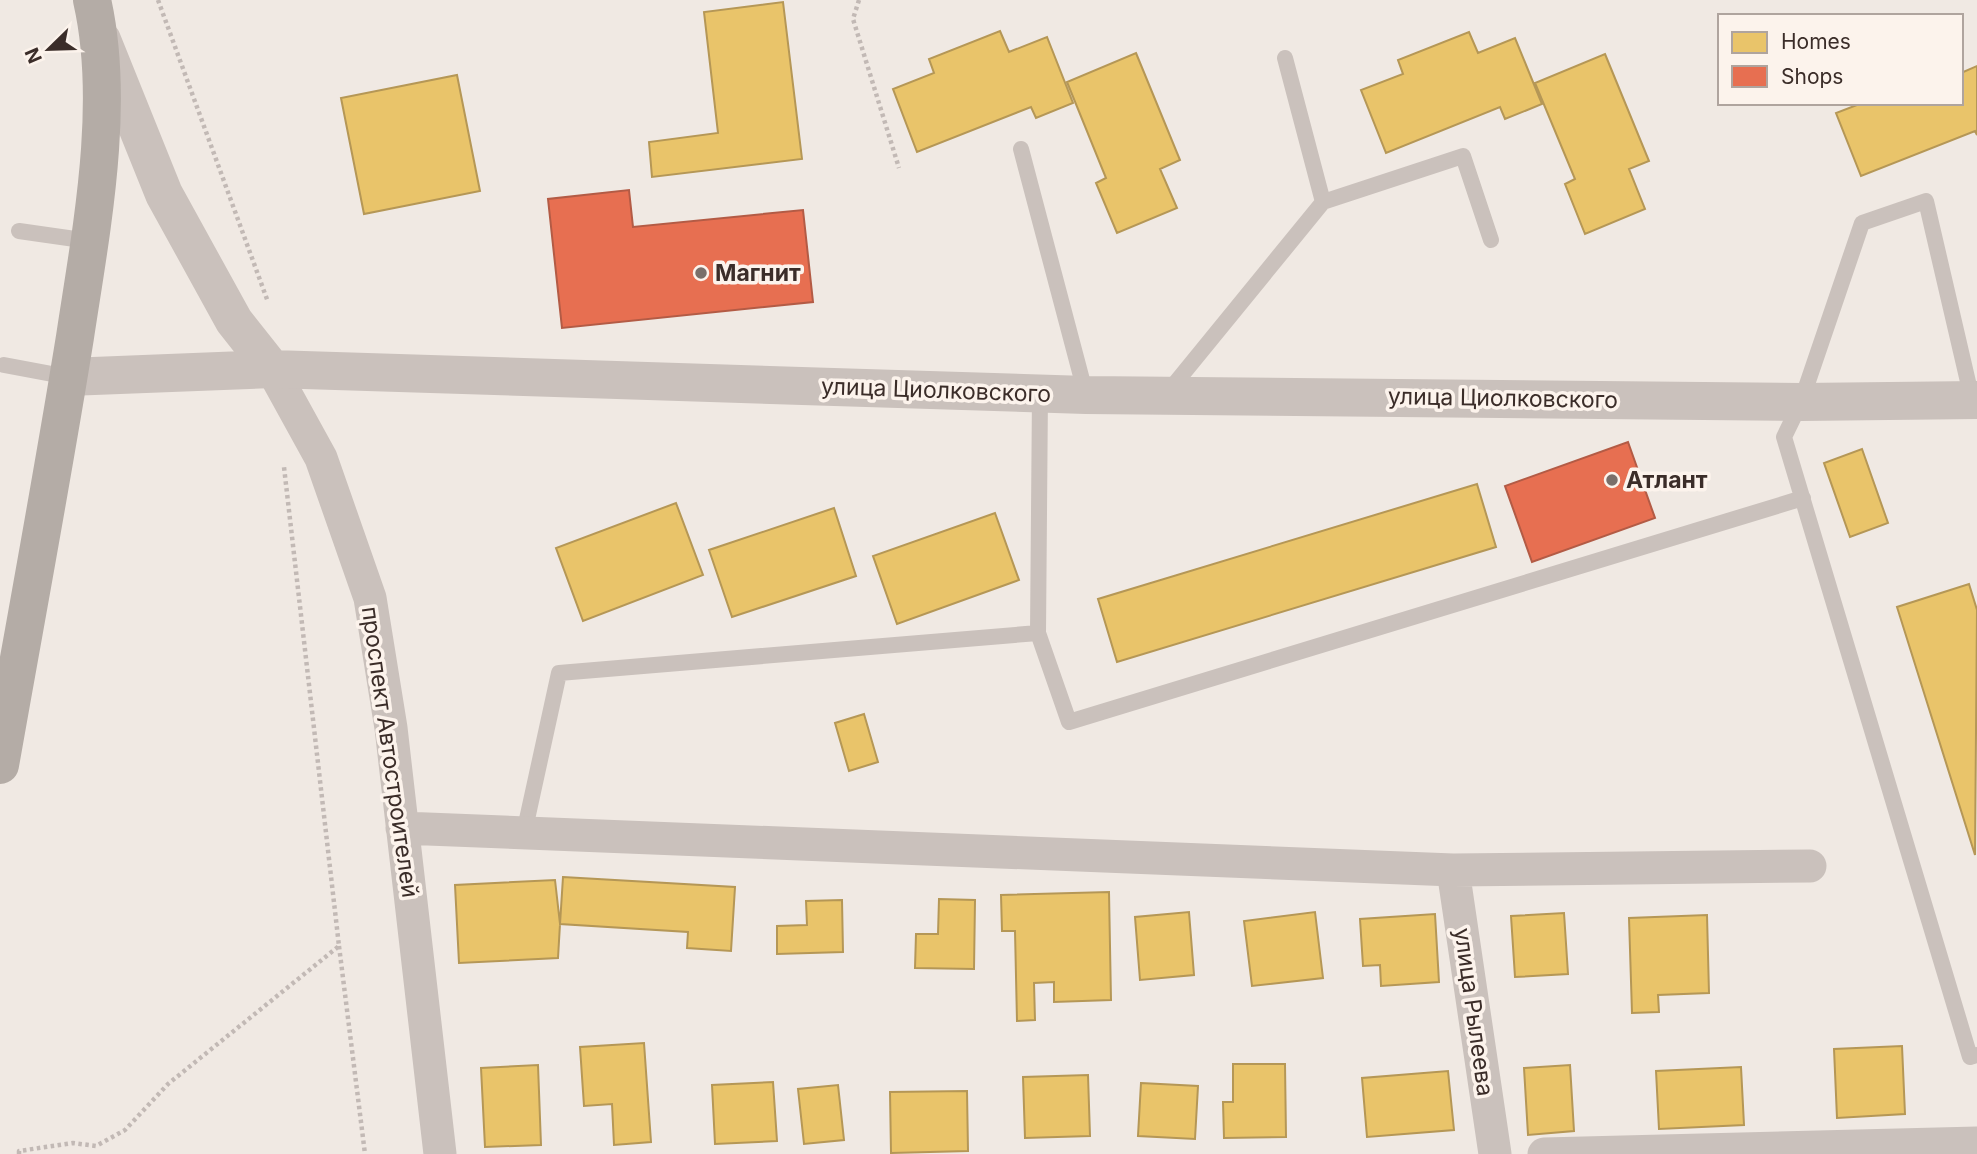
<svg xmlns="http://www.w3.org/2000/svg" width="1977" height="1154" font-family="Inter,sans-serif">
  <style>
    .homes { fill: #e9c46a; stroke: #b59756; stroke-width: 2 }
    .shops { fill: #e76f51; stroke: #b35b45; stroke-width: 2 }
    .lines { fill: none; stroke-linecap: round; stroke-linejoin: round }
    .path { stroke: #c2b9b5; stroke-width: 4.5; stroke-dasharray: 3.5 3.5; stroke-linecap: butt }
    .service { stroke: #cac1bc; stroke-width: 16 }
    .minor { stroke: #cac1bc; stroke-width: 33 }
    .tertiary { stroke: #cac1bc; stroke-width: 38 }
    .trunk { stroke: #b4aca6; stroke-width: 38 }
    .poi-dot { fill: #7a6f6a; stroke: #fcf3ec; stroke-width: 2.5 }
    .labels { text-anchor: middle; stroke-width: 7; stroke-linejoin: round; paint-order: stroke }
    .poi-label { font-size: 23px; font-weight: bold; fill: #3b2d29; stroke: #fcf3ec; text-anchor: start }
    .street-label { font-size: 23px; fill: #3b2d29; stroke: #fcf3ec }
  </style>
  <rect width="100%" height="100%" fill="#f0e9e3"/>
  <path class="homes" d="M783,2l19,157 -150,18 -3,-35 69,-9 -14,-121z
    M1000,31l9,21 38,-15 26,66 -37,15 -5,-11 -114,45 -24,-63 41,-16 -5,-14z
    M1469,32l9,21 37,-15 27,66 -37,15 -5,-12 -114,46 -25,-63 42,-16 -5,-14z
    M1136,53l44,107 -20,9 17,39 -60,25 -21,-50 10,-5 -39,-96z
    M1605,54l44,107 -20,8 16,40 -60,25 -20,-50 10,-5 -40,-96z
    M1977,66v69l-2,-4 -114,45 -25,-63 26,-10h99v-30z
    M457,75l23,116 -116,23 -23,-116z
    M1862,449l26,74 -38,14 -26,-74z
    M1477,484l19,63 -379,115 -19,-63z
    M676,503l27,72 -120,46 -27,-73z
    M834,508l22,68 -124,41 -23,-67z
    M995,513l24,67 -122,44 -24,-68z
    M1969,584l8,26 -2,245 -78,-248z
    M864,714l14,48 -29,9 -14,-48z
    M563,877l172,10 -4,64 -44,-3 1,-16 -128,-8z
    M555,880l5,44 -2,34 -99,5 -4,-78z
    M1109,892l2,108 -57,2v-20l-20,1 1,37 -18,1 -2,-90h-13l-1,-36z
    M939,899l36,1 -1,69 -59,-1 1,-34h22z
    M842,900l1,52 -66,2v-28l30,-1 -1,-24z
    M1189,912l5,63 -54,5 -5,-63z
    M1315,912l8,66 -71,8 -8,-65z
    M1564,913l4,61 -53,3 -4,-61z
    M1435,914l4,68 -58,4 -1,-21 -17,1 -3,-47z
    M1707,915l2,78 -51,2 1,17 -27,1 -3,-95z
    M644,1043l7,99 -37,3 -2,-41 -28,2 -4,-59z
    M1902,1046l3,68 -68,4 -3,-69z
    M1233,1064h52l1,73 -62,1 -1,-36h10z
    M538,1065l3,80 -56,2 -4,-79z
    M1570,1065l4,66 -46,4 -4,-67z
    M1741,1067l3,58 -85,4 -3,-58z
    M1448,1071l6,59 -87,7 -5,-59z
    M1088,1075l2,61 -65,2 -2,-61z
    M773,1082l4,59 -62,3 -3,-59z
    M1141,1083l57,3 -3,53 -57,-3z
    M838,1085l6,55 -40,4 -6,-55z
    M967,1091l1,60 -77,2 -1,-61z"/>
  <path class="shops" d="M629,190l4,37 170,-17 10,92 -251,26 -14,-129z
    M1628,442l27,76 -123,44 -27,-76z"/>
  <g class="lines">
    <path class="path" d="M158,0l110,302
      M859,0l-6,19 46,149
      M339,946l26,208
      M19,1154v-3l54,-8 23,3 29,-16 43,-46 171,-138 -55,-479"/>
    <path class="service" d="M1285,58l38,144 140,-46 28,84
      M1021,149l65,246
      M19,231l70,10
      M4,365l64,12
      M1168,392l155,-190
      M1040,393l-2,240 31,89 734,-224
      M1972,399l-46,-198 -64,22 -61,179 -17,35 186,620 7,-2
      M524,833l35,-160 479,-40"/>
    <path class="minor" d="M272,369l49,89 49,140 21,130 49,426
      M402,828l1051,42 357,-4
      M1453,870l42,284
      M1544,1154l433,-11"/>
    <path class="tertiary" d="M102,40l62,154 70,127 38,48
      M68,377l204,-8 814,26 715,7 176,-2"/>
    <path class="trunk" d="M0,765c25,-142 52,-285 75,-428 16,-106 41,-232 17,-337"/>
  </g>
  <g class="poi-dot">
    <circle cx="701" cy="273" r="7"/>
    <circle cx="1612" cy="480" r="7"/>
  </g>
  <g class="labels">
    <g class="poi-label">
      <text x="715" y="281">Магнит</text>
      <text x="1626" y="488">Атлант</text>
    </g>
    <g class="street-label">
      <text transform="translate(936 390) rotate(2)" y="8">улица Циолковского</text>
      <text transform="translate(1503 398) rotate(1)" y="8">улица Циолковского</text>
      <text transform="translate(390 752) rotate(82)" y="8">проспект Автостроителей</text>
      <text transform="translate(1474 1012) rotate(82)" y="8">улица Рылеева</text>
    </g>
  </g>
  <rect x="1718" y="14" width="245" height="91" fill="#fcf3ec" stroke="#afa49e" stroke-width="2"/>
  <rect x="1732" y="32" width="35" height="21" fill="#e9c46a" stroke="#afa49e" stroke-width="2"/>
  <text x="1781" y="49" font-size="21" fill="#3b2d29">Homes</text>
  <rect x="1732" y="66" width="35" height="21" fill="#e76f51" stroke="#afa49e" stroke-width="2"/>
  <text x="1781" y="84" font-size="21" fill="#3b2d29">Shops</text>
  <g transform="translate(49 49) rotate(247)" stroke="#fcf3ec" stroke-width="5" paint-order="stroke">
  <path d="M0-5L12 26L0 18L-12 26Z" fill="#3b2d29"/>
  <text y="-10" font-size="19" font-weight="bold" text-anchor="middle" fill="#3b2d29">N</text>
  </g>
</svg>
